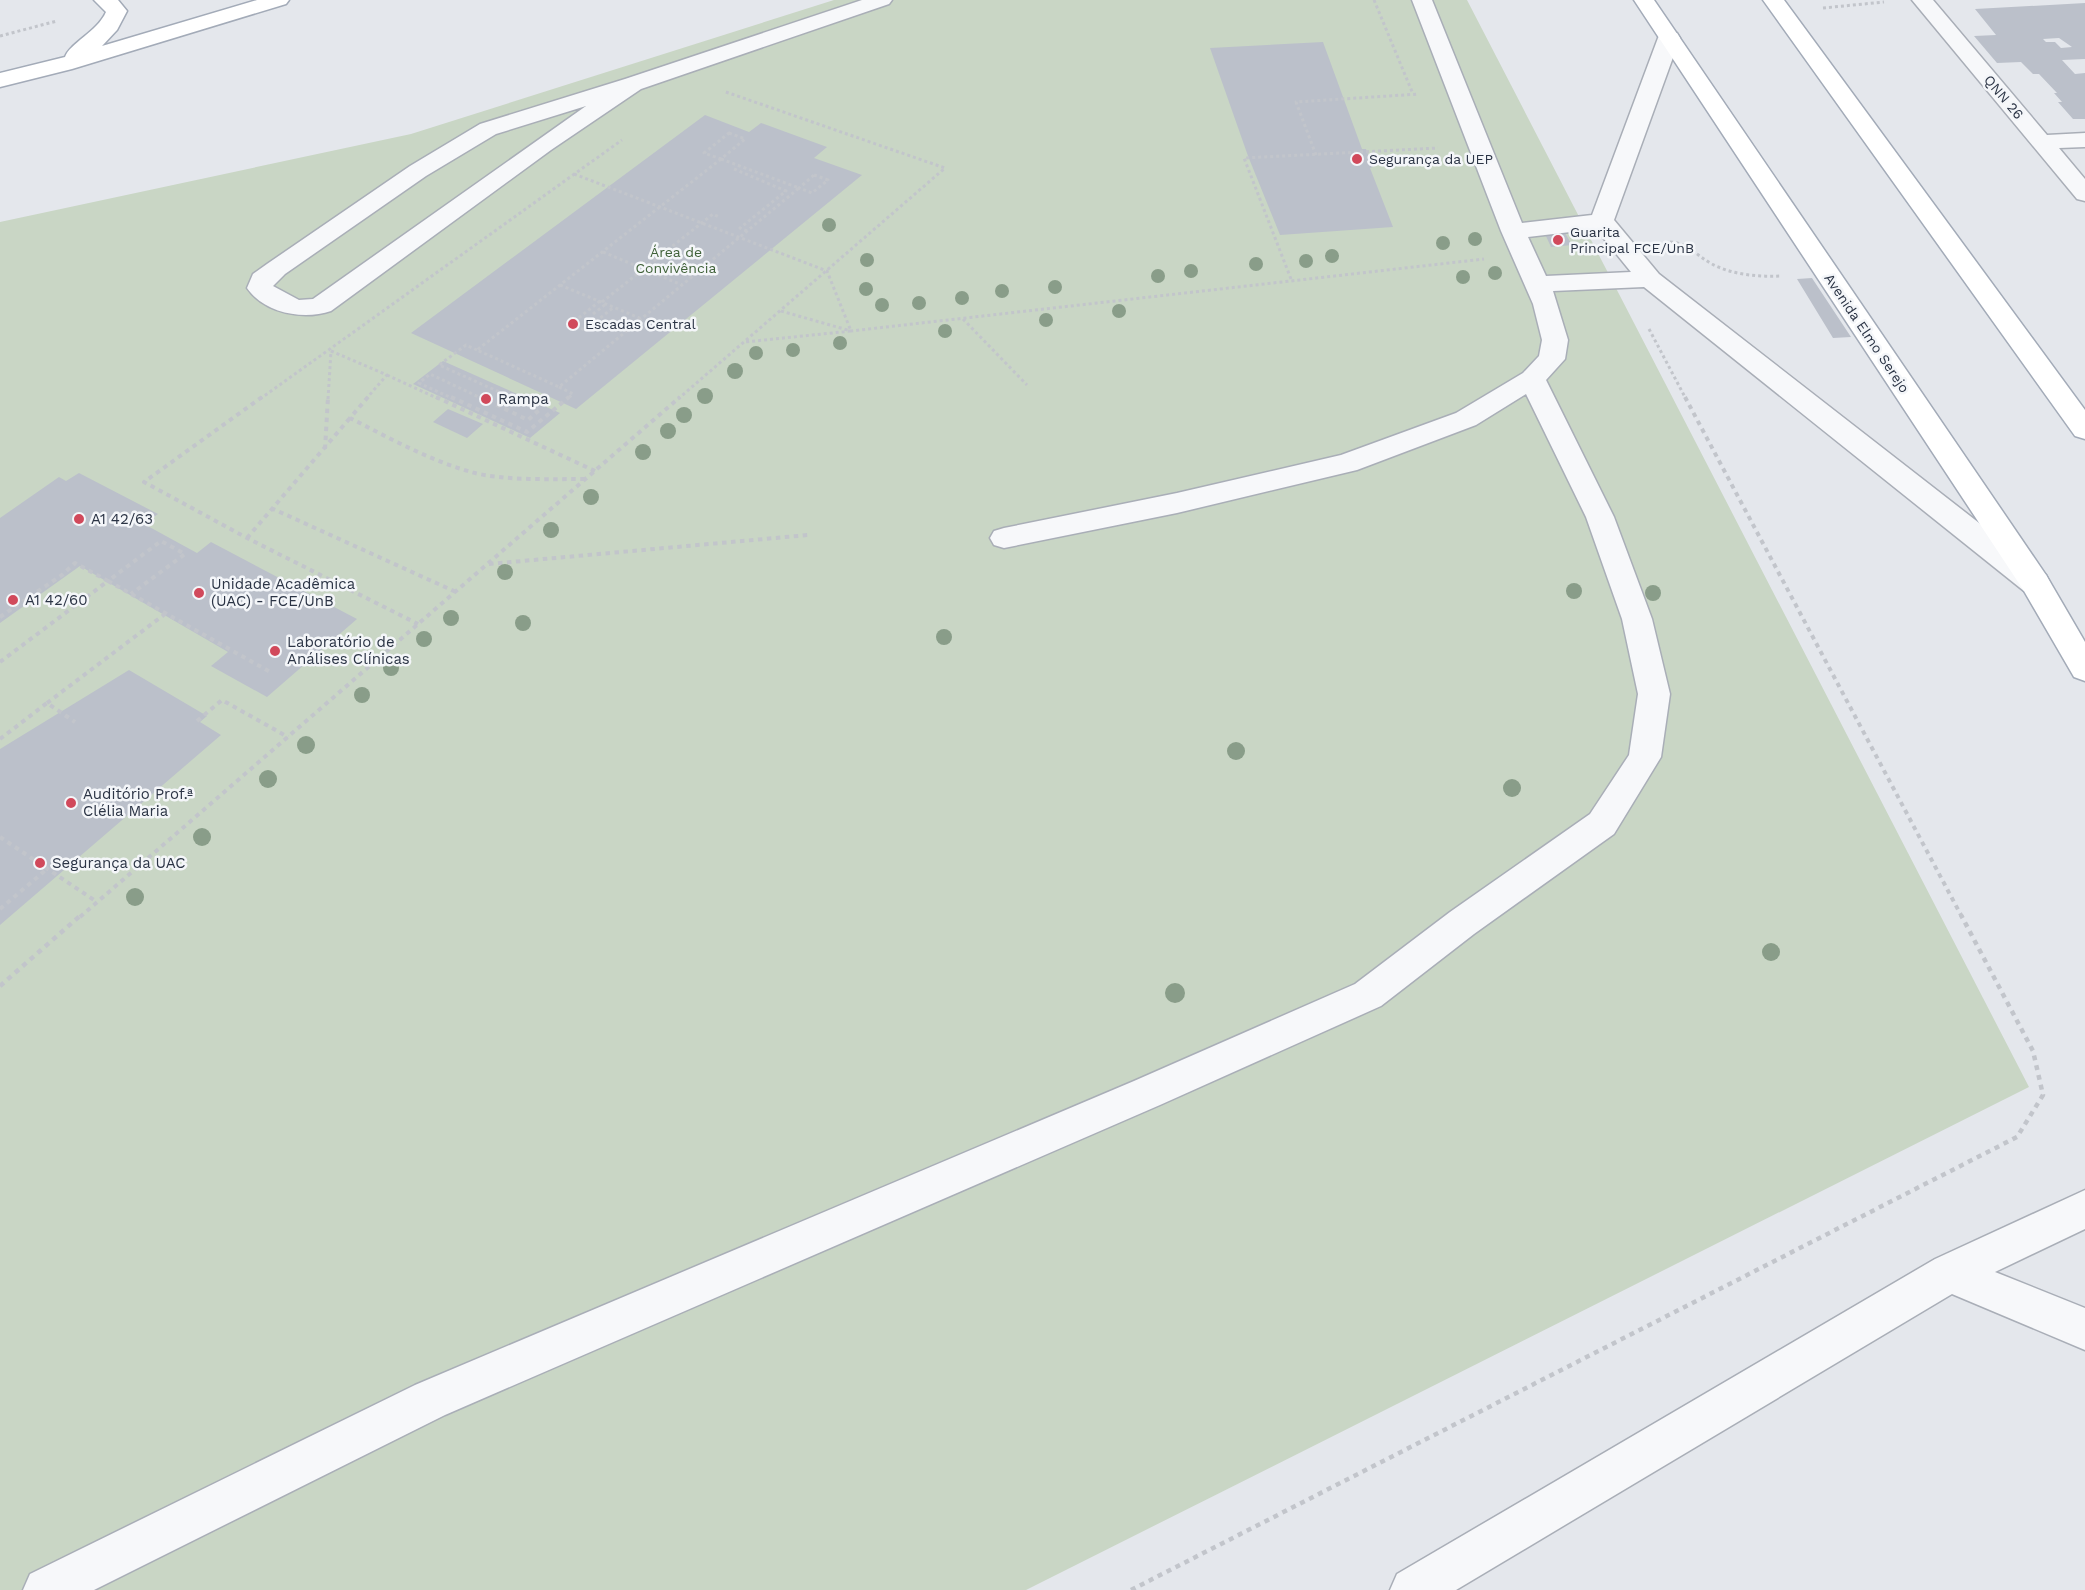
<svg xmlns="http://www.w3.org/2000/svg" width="2085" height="1590" font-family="'Work Sans',sans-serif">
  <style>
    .green { fill: #c9d6c5 }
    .building { fill: #bbc0ca; fill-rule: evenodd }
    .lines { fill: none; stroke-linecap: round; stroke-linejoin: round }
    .minor-casing { stroke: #a9aeb7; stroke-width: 3 }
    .major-casing { stroke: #a3abb8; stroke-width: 3 }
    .path-far2 { stroke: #c2c5cb; stroke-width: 3; stroke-dasharray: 3 3; stroke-linecap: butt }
    .path-far1 { stroke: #c2c5cb; stroke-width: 4; stroke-dasharray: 4.5 4.5; stroke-linecap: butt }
    .path { stroke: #c2c5cb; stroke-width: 4.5; stroke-dasharray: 5 5; stroke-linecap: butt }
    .minor { fill: #f7f8fa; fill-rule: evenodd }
    .major { fill: #fff; fill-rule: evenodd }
    .tree { fill: #899d89 }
    .poi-dot { fill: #d1495b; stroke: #f4f6f9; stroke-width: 2 }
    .labels { text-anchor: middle; stroke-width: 5; stroke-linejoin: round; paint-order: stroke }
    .far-street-label { font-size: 14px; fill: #2b3445; stroke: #f4f6f9 }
    .far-poi-label { font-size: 14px; fill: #2b3445; stroke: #f4f6f9; text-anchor: start }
    .far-park-label { font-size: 14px; fill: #3f6138; stroke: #f4f6f9 }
    .poi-label { font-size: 15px; fill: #2b3445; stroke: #f4f6f9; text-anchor: start }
  </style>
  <rect width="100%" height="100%" fill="#e4e7ec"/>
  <path class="green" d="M834,0h633l562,1087 -1003,503h-1026v-1368l411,-88z"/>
  <path class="building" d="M2085,3v56l-23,1 13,14 10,-1v46h-12l-15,-17h4l-8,-9h3l-18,-19h-6l-12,-12 -24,1 -23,-27 22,-1 -21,-26zM2059,38l13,9 -11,1 -6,-6h-9l-3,-3z
    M1323,42l39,107h4l7,18 -3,1 23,59 -113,8 -32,-79 -38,-108z
    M705,115l44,17 12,-9 66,24 -13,11 48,17 -286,234 -165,-76z
    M1565,233l7,12 -21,2 -6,-13z
    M1812,278l39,59 -18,1 -36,-59z
    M443,361l117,52 -30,25 -117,-54z
    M448,409l35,15 -16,14 -34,-16z
    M79,473l79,41 -14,10 53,29 14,-11 146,77 -90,78 -56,-31 17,-14 -148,-86 -80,57v-105l59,-41 7,4z
    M129,670l78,46 -7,6 21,13 -221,190v-176z"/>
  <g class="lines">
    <g class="minor-casing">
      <path id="minor" d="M862,0h30l-3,4 -248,85 -90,61 -220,161c-27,9 -66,3 -84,-23l6,-14 14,-10 143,-98 70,-42 145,-45zM586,106l-273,193 -14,1 -26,-14 12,-12 141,-98 70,-42z
        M1412,0h20l90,223 70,-8 66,-177 3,-5h16l3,5 -66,182 45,54 387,301 4,8 -4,8 -11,3 -11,-3 -380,-304 -91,4 15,49 -3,19 -19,21 68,137 38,102 18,75 -9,63 -47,77 -140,100 -93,72 -221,99 -715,310 -351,175h-71l7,-16 385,-189 719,-304 221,-97 95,-72 140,-98 39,-59 9,-61 -16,-75 -36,-102 -60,-123 -50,31 -119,45 -180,43 -173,35 -10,-3 -4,-7 4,-7 10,-3 173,-35 164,-38 115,-42 67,-40 16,-17 3,-16 -9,-36 -32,-73zM1596,229l35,43 -85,4 -18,-39z
        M1912,0h21l114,135 38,-2v14l-26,1 26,31v22l-8,-2z
        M2085,1190v39l-90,43 90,36v42l-133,-56 -496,296h-66l7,-16 538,-315z"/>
    </g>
    <g class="major-casing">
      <path id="major" d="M94,0h24l9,11 -10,19 -15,16 155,-46h32l-3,4 -214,65 -72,18v-14l65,-16c5,-14 32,-25 41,-45z
        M1634,0h20l392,575 39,67v39l-11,-4 -50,-86z
        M1763,0h21l301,410v29l-10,-3z"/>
    </g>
    <path class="path-far2" d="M1374,0l39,94
      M1823,8l61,-6
      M0,36l57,-15
      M729,133l16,6 -24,20 -17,-6z
      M1316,155l-20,-53 123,-8
      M721,159l78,29 -240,199 -82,-37z
      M734,169l52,22 -46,37 7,3
      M574,174l253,97 24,60 -106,11
      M814,175l14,5 -16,13 -13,-5z
      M1670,242c18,1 27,14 42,22 21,11 46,13 70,12
      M603,252l79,33
      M1291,279l-47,-121 194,-10
      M560,285l82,34
      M600,301l-29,23 14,6 29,-23
      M602,302l111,-88 6,3
      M781,311l70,20 633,-72
      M593,314l13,-10
      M963,319l64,66
      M1649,329l37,70
      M477,350l-11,-5 -27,20 76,34
      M331,351l56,24 -21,24
      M387,375l52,24
      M559,387l14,7 -6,5
      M260,399l362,-259
      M328,399l3,-48
      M454,399l-35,-16 11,-9 53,25
      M678,399l267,-231 -222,-77"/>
    <path class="path-far1" d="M262,397l-118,85 103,56 171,86
      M368,397l-18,21c39,20 79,42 121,54 32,9 82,7 115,7
      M436,397l159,74
      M451,397l76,35 42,-35
      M480,397l48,23 11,-10 -28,-13
      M1685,397l277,520
      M325,449l3,-52
      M271,508l185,84
      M247,538l103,-120
      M489,564l319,-29
      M0,617l62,-42 13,-12 33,18 53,-40 24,13 -54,40
      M0,662l108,-81 164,92
      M47,703l118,-89
      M197,721l25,-21 66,37
      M0,739l47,-36 28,19
      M0,837l97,65
      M0,909l47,-40
      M80,917l600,-520"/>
    <path class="path" d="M0,986l81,-71
      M1131,1590l886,-453 26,-42 -10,-44 -72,-136"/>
    <use href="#minor" class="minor"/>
    <use href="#major" class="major"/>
  </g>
  <g class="tree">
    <circle cx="829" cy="225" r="7"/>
    <circle cx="1475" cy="239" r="7"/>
    <circle cx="1443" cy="243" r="7"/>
    <circle cx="1332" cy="256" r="7"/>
    <circle cx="867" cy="260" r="7"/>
    <circle cx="1306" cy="261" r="7"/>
    <circle cx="1256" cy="264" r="7"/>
    <circle cx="1191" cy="271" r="7"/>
    <circle cx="1495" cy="273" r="7"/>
    <circle cx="1158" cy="276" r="7"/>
    <circle cx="1463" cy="277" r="7"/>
    <circle cx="1055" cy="287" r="7"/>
    <circle cx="866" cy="289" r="7"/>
    <circle cx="1002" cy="291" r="7"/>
    <circle cx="962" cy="298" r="7"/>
    <circle cx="919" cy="303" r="7"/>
    <circle cx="882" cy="305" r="7"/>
    <circle cx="1119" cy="311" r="7"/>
    <circle cx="1046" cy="320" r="7"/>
    <circle cx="945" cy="331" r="7"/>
    <circle cx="840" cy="343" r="7"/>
    <circle cx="793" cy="350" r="7"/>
    <circle cx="756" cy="353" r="7"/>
    <circle cx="735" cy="371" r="8"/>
    <circle cx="705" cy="396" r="8"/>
    <circle cx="684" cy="415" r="8"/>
    <circle cx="668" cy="431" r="8"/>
    <circle cx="643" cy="452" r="8"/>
    <circle cx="591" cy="497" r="8"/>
    <circle cx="551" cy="530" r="8"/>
    <circle cx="505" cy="572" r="8"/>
    <circle cx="1574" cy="591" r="8"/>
    <circle cx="1653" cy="593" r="8"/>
    <circle cx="451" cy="618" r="8"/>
    <circle cx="523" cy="623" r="8"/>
    <circle cx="944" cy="637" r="8"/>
    <circle cx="424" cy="639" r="8"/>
    <circle cx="391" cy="668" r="8"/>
    <circle cx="362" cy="695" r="8"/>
    <circle cx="306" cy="745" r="9"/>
    <circle cx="1236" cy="751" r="9"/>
    <circle cx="268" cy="779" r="9"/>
    <circle cx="1512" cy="788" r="9"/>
    <circle cx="202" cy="837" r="9"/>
    <circle cx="135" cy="897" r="9"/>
    <circle cx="1771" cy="952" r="9"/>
    <circle cx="1175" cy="993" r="10"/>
  </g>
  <g class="poi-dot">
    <circle cx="1357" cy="159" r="6"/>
    <circle cx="1558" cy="240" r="6"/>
    <circle cx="573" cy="324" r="6"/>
    <circle cx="486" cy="399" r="6"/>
    <circle cx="79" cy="519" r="6"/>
    <circle cx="199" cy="593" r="6"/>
    <circle cx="13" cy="600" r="6"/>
    <circle cx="275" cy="651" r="6"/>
    <circle cx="71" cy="803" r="6"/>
    <circle cx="40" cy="863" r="6"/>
  </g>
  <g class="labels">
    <g class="far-street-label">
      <text transform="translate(2004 97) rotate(50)" y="5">QNN 26</text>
      <text transform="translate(1867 333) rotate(56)" y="5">Avenida Elmo Serejo</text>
    </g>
    <g class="far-poi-label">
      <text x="1369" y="164">Segurança da UEP</text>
      <text x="1570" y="237">Guarita<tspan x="1570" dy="16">Principal FCE/UnB</tspan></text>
      <text x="585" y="329">Escadas Central</text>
    </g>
    <g class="far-park-label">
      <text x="676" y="257">Área de<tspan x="676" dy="16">Convivência</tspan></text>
    </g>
    <g class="poi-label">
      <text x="498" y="404">Rampa</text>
      <text x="91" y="524">A1 42/63</text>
      <text x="211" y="589">Unidade Acadêmica<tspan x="211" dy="17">(UAC) - FCE/UnB</tspan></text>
      <text x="25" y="605">A1 42/60</text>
      <text x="287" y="647">Laboratório de<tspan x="287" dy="17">Análises Clínicas</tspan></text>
      <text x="83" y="799">Auditório Prof.ª<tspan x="83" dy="17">Clélia Maria</tspan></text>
      <text x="52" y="868">Segurança da UAC</text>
    </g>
  </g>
</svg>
